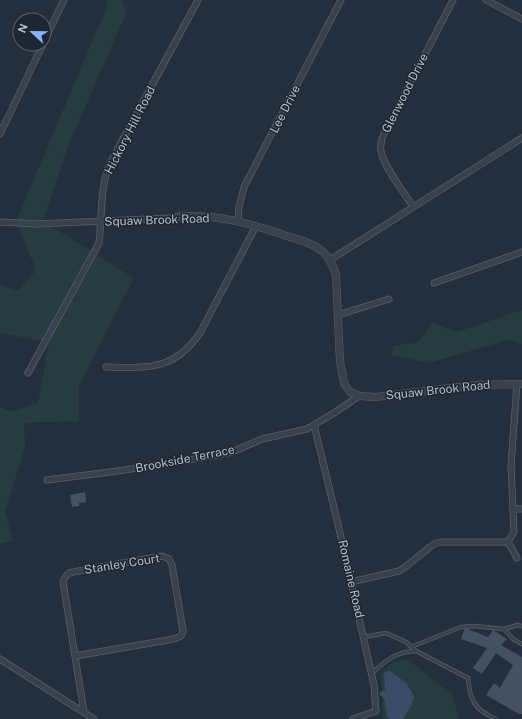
<svg xmlns="http://www.w3.org/2000/svg" width="522" height="719" font-family="'Public Sans',sans-serif">
  <style>
    .green { fill: #263c3f }
    .water { fill: #394c67 }
    .building { fill: #455162 }
    .lines { fill: none; stroke-linecap: round; stroke-linejoin: round }
    .service-casing { stroke: #565f6c; stroke-width: 4.5 }
    .minor-casing { stroke: #565f6c; stroke-width: 7 }
    .tertiary-casing { stroke: #565f6c; stroke-width: 8 }
    .service { stroke: #38414e; stroke-width: 3 }
    .minor { stroke: #38414e; stroke-width: 5.5 }
    .tertiary { stroke: #38414e; stroke-width: 7 }
    .labels { text-anchor: middle; stroke-width: 3; stroke-linejoin: round; paint-order: stroke }
    .street-label { font-size: 12px; fill: #b4bcc9; stroke: #1d2633 }
  </style>
  <rect width="100%" height="100%" fill="#242f3e"/>
  <path class="green" d="M107,0h15l4,14 -58,132 -25,75 91,57 -55,108v35l-55,2 1,25 -20,63 8,29 -13,4v-137l11,5 27,-9 11,-61 -49,-9v-48l18,6 18,-21 -20,-49 92,-217z
    M522,310v34l-14,-4 -79,23 -38,-8 3,-9 24,-4 15,-19 24,9z
    M407,659l45,35 7,25h-76l-2,-46 12,-11z"/>
  <path class="water" d="M389,670l17,13 8,13 -2,8 -9,15h-13l-3,-2 -3,-19 -4,-3v-3l5,-2 -1,-17z"/>
  <path class="building" d="M85,492l1,10 -7,1v3l-7,1 -2,-12z
    M465,628l23,9 5,-7 14,9 -6,6 21,12v57h-3l-33,-19 8,-12 6,5 13,-23 -17,-12 -14,21 -9,-6 14,-20 -26,-9z"/>
  <g class="lines">
    <g class="service-casing">
      <path id="service" d="M504,629l9,10 9,5
        M364,637l22,-4 20,9 10,9
        M411,647l50,-20 13,-1 30,3 14,-4 4,1
        M371,674c14,-13 26,-23 45,-23l52,27c2,23 7,32 28,41"/>
    </g>
    <g class="minor-casing">
      <path id="minor" d="M486,0l36,19
        M44,41l20,-41
        M0,134l43,-90
        M413,206c-10,-14 -29,-39 -32,-55 -1,-4 0,-8 1,-13l71,-138
        M238,221l1,-14 5,-20 97,-187
        M0,222l38,2 131,-6 6,-1
        M330,260l192,-122
        M434,283l88,-31
        M338,315l51,-16
        M106,367c41,1 68,4 94,-34l56,-107
        M28,373l71,-130c3,-26 1,-54 10,-78l89,-165
        M517,384l-6,81 3,67 -6,10 9,16
        M314,425l23,95 37,165 2,26 -23,8
        M47,480l71,-9 71,-11 43,-8 30,-13 45,-10 27,-16 25,-17
        M513,509h9
        M351,582l48,-11 5,-3 26,-21 4,-3 7,-2h67
        M75,656l99,-17 7,-3 2,-5 -11,-66 -3,-6 -7,-3 -89,16c-6,1 -8,5 -10,10l21,130
        M0,659l94,60"/>
    </g>
    <g class="tertiary-casing">
      <path id="tertiary" d="M175,217c40,-4 74,6 112,19 12,4 26,7 36,16 7,6 10,14 13,23l4,86 4,22 6,9 10,4 16,1 100,-12 46,-1"/>
    </g>
    <use href="#service" class="service"/>
    <use href="#minor" class="minor"/>
    <use href="#tertiary" class="tertiary"/>
  </g>
  <g class="labels">
    <g class="street-label">
      <text transform="translate(405 93) rotate(-63)" y="4">Glenwood Drive</text>
      <text transform="translate(285 109) rotate(-63)" y="4">Lee Drive</text>
      <text transform="translate(130 130) rotate(-63)" y="4">Hickory Hill Road</text>
      <text transform="translate(157 220) rotate(-2)" y="4">Squaw Brook Road</text>
      <text transform="translate(438 390) rotate(-6)" y="4">Squaw Brook Road</text>
      <text transform="translate(185 459) rotate(-11)" y="4">Brookside Terrace</text>
      <text transform="translate(122 564) rotate(-9)" y="4">Stanley Court</text>
      <text transform="translate(351 579) rotate(77)" y="4">Romaine Road</text>
    </g>
  </g>
  <g transform="translate(32 32) rotate(292)"><circle r="19" fill="#1d2633" stroke="#59626f"/>
  <path d="M0-3L7 15L0 10L-7 15Z" fill="#8ab4f8"/>
  <text y="-6" font-size="11" font-weight="bold" text-anchor="middle" fill="#b4bcc9">N</text>
  </g>
</svg>
